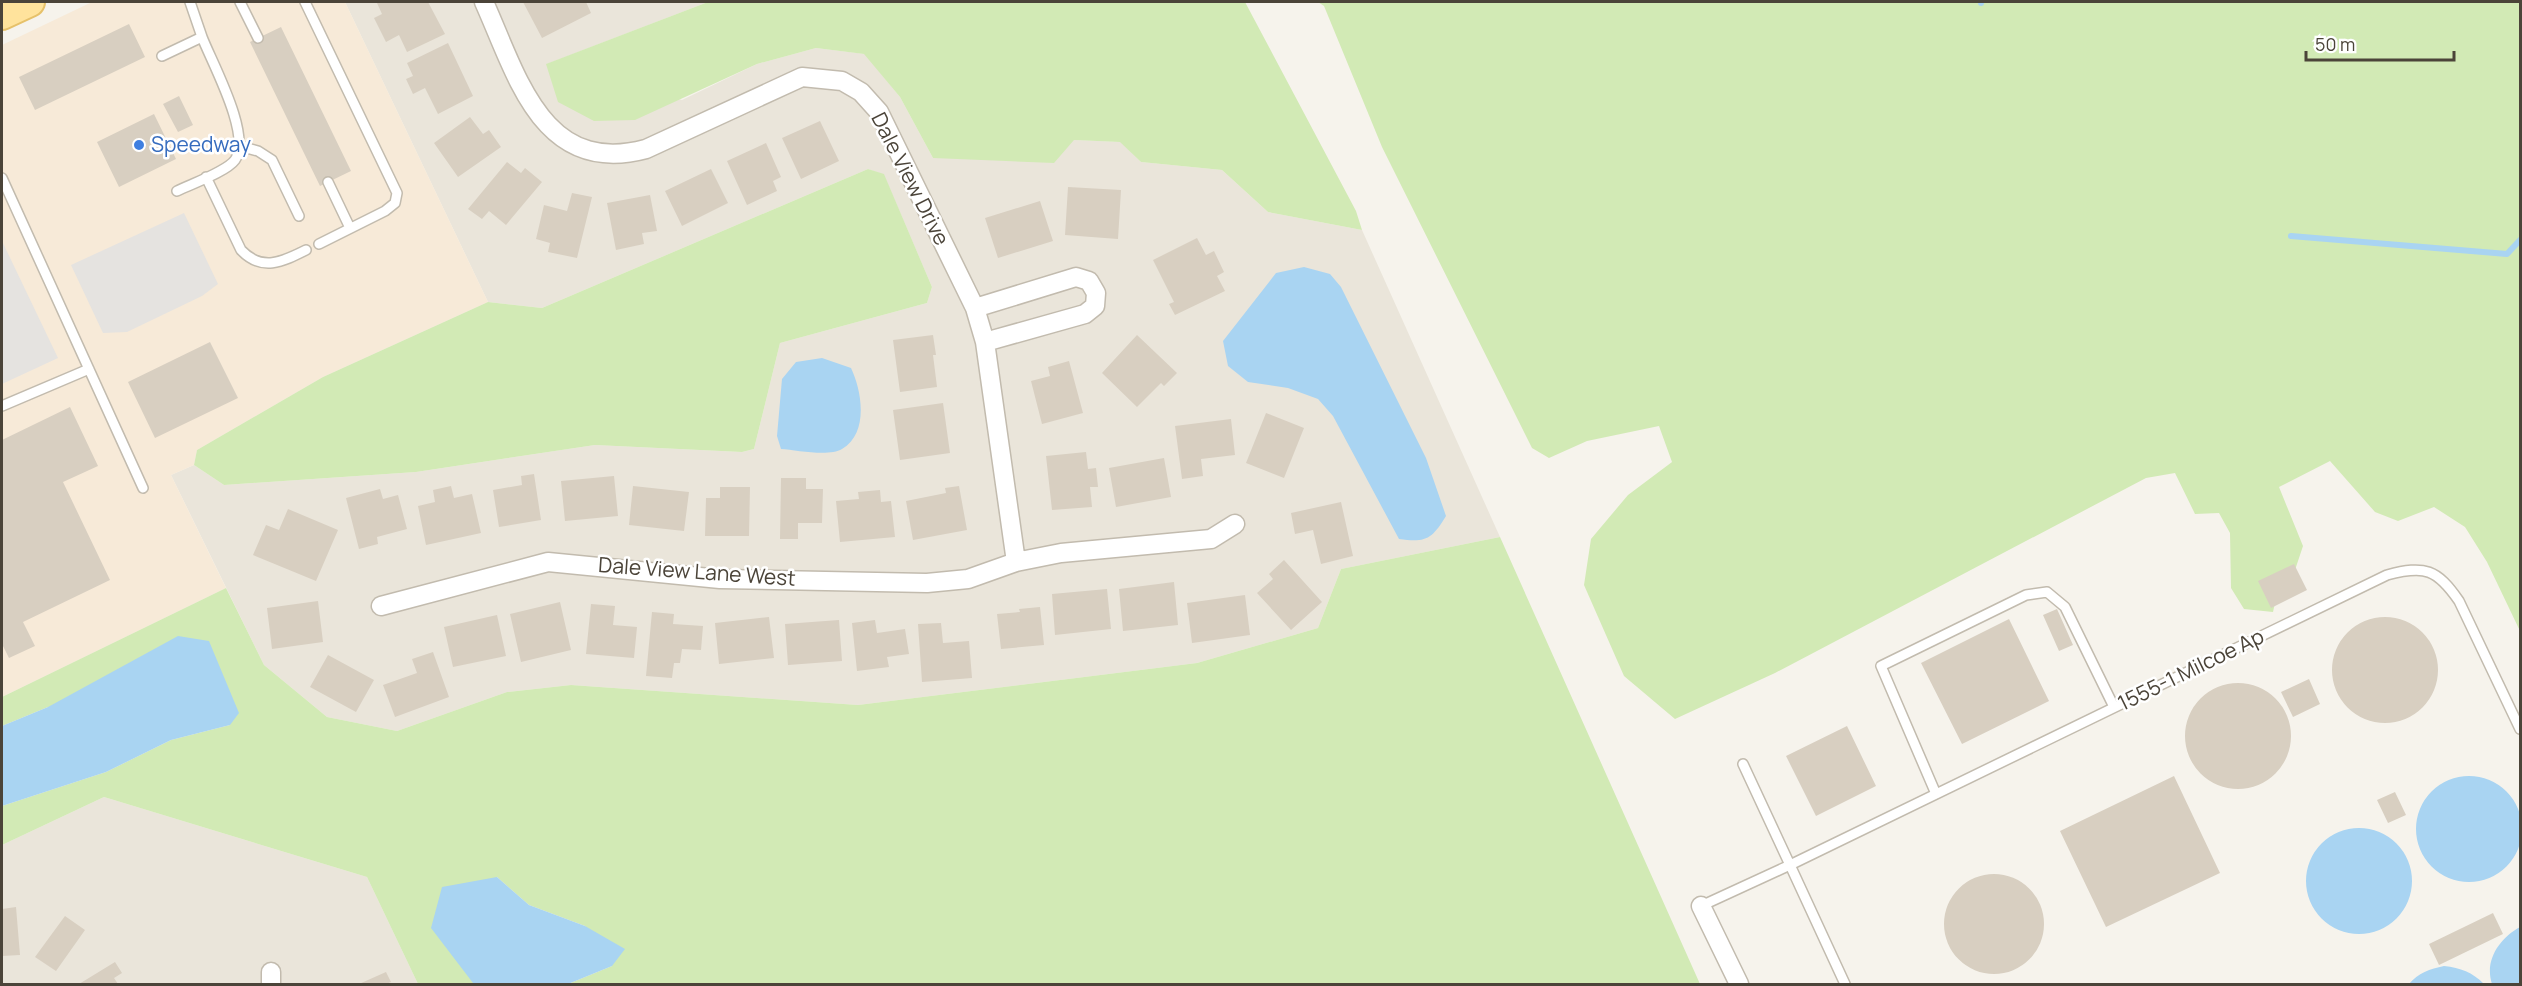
<svg xmlns="http://www.w3.org/2000/svg" width="2522" height="986" font-family="Manrope,sans-serif">
  <style>
    .residential { fill: #eae5da }
    .commercial { fill: #f7ead8 }
    .green { fill: #d2eab5 }
    .parking { fill: #e5e3e0 }
    .water { fill: #a9d4f2 }
    .lines { fill: none; stroke-linecap: round; stroke-linejoin: round }
    .stream { stroke: #a9d4f2; stroke-width: 6 }
    .building { fill: #d8cfc1 }
    .service-casing { stroke: #c2bbae; stroke-width: 12 }
    .minor-casing { stroke: #c2bbae; stroke-width: 21 }
    .primary-casing { stroke: #e6c16a; stroke-width: 32 }
    .service { stroke: #fff; stroke-width: 9 }
    .minor { stroke: #fff; stroke-width: 18 }
    .primary { stroke: #ffe39c; stroke-width: 28 }
    .shop-dot { fill: #3f7fe0; stroke: #fff; stroke-width: 2 }
    .labels { text-anchor: middle; stroke-width: 5; stroke-linejoin: round; paint-order: stroke }
    .shop-label { font-size: 21px; fill: #366cbe; stroke: #fff; text-anchor: start }
    .street-label { font-size: 21px; fill: #4b4439; stroke: #fff }
  </style>
  <rect width="100%" height="100%" fill="#f6f3ec"/>
  <path class="residential" d="M345,2h363l-161,62 135,36 75,-36 59,-16 49,6 35,43 33,61 141,-18 47,2 20,20 81,8 46,42 94,18 138,307 -159,32 -23,59 -121,35 -339,42 -287,-20 -64,7 -110,39 -70,-14 -63,-52 -93,-190 23,-10 30,20 192,-13 179,-27 147,7 12,-3 26,-106 147,-40 5,-16 -48,-112 -16,-6 -326,139 -54,-6z
    M104,797l263,80 51,107h-416v-139z"/>
  <path class="commercial" d="M92,2h253l143,300 -165,75 -126,73 -3,15 -23,10 55,113 -224,109v-652z"/>
  <path class="green" d="M708,2h537l111,209 6,19 -94,-18 -46,-42 -81,-8 -21,-20 -46,-2 -20,23 -121,-5 -33,-61 -36,-43 -48,-6 -59,16 -122,56 -41,1 -36,-19 -12,-38z
    M1318,2h1202v629l-33,-69 -22,-35 -31,-20 -36,14 -23,-9 -45,-51 -51,26 24,59 -10,30 -15,13 -5,23 -29,-3 -13,-21 -1,-55 -11,-20 -24,1 -20,-41 -29,5 -371,195 -100,46 -51,-43 -40,-91 7,-46 37,-44 44,-33 -13,-36 -72,15 -38,17 -17,-10 -150,-301 -58,-141z
    M868,169l16,5 48,113 -5,16 -147,40 -26,106 -12,3 -147,-7 -179,27 -192,13 -30,-20 3,-15 126,-73 165,-75 54,6z
    M1500,537l200,447h-1132l44,-18 -27,-40 -56,-21 -32,-28 -24,106 19,1h-74l-51,-107 -263,-80 -102,48v-39l104,-34 65,-32 59,-15 -182,-18 -46,19v-29l224,-109 38,77 63,52 70,14 110,-39 64,-7 287,20 339,-42 121,-35 23,-59z"/>
  <path class="parking" d="M184,213l34,71 -16,12 -75,36 -24,1 -32,-68z
    M2,241l56,117 -56,26z"/>
  <path class="water" d="M1304,267l26,7 11,13 85,171 20,58c-14,23 -20,27 -47,23l-66,-123 -15,-17 -30,-11 -40,-6 -20,-16 -5,-25 53,-68z
    M822,358l29,10c11,23 18,65 -9,81 -13,8 -46,1 -61,0l-4,-13 5,-57 14,-17z
    M178,636l31,5 30,72 -9,12 -59,15 -65,32 -104,34v-80l46,-19z
    M2416 829a53 53 0 1 1 106 0a53 53 0 1 1-106 0Z
    M2306 881a53 53 0 1 1 106 0a53 53 0 1 1-106 0Z
    M497,877l32,28 56,21 40,23 -13,17 -44,18 -95,-1 -42,-55 11,-41z
    M2520,927v57h-28c-8,-24 8,-46 28,-57z
    M2444,966c17,2 28,6 40,18h-75c9,-11 21,-15 35,-18z"/>
  <g class="lines">
    <path class="stream" d="M1981,3v-1
      M2291,236l216,18 13,-14"/>
  </g>
  <path class="building" d="M379,2h49l17,32 -38,18 -8,-17 -13,7 -12,-24 8,-4 -5,-11z
    M523,2h63l5,11 -49,25z
    M129,24l16,33 -110,53 -16,-33z
    M281,27l70,144 -31,15 -70,-144z
    M448,43l25,53 -35,18 -13,-26 -12,6 -7,-15 7,-3 -6,-13z
    M179,96l14,29 -15,7 -15,-28z
    M154,114l22,45 -57,28 -22,-45z
    M470,117l13,17 6,-4 12,17 -43,30 -24,-34z
    M820,121l19,40 -38,18 -19,-41z
    M766,143l15,34 -8,4 4,10 -30,14 -20,-44z
    M507,162l14,11 4,-5 17,14 -36,43 -17,-14 -7,8 -14,-10z
    M711,169l17,34 -46,23 -17,-35z
    M1068,187l53,3 -3,49 -53,-4z
    M572,193l20,4 -15,61 -29,-6 2,-9 -14,-4 8,-34 23,6z
    M650,195l7,36 -15,2 2,11 -28,6 -9,-47z
    M1040,201l13,40 -55,17 -13,-40z
    M1197,238l9,17 8,-4 10,21 -7,4 8,15 -50,24 -6,-11 5,-2 -21,-42z
    M933,335l3,20h-3l4,32 -37,5 -7,-52z
    M1137,335l40,38 -13,13 -3,-3 -24,24 -35,-34z
    M210,342l28,56 -83,40 -27,-56z
    M1069,361l14,52 -41,11 -11,-43 19,-5 -2,-9z
    M943,403l7,50 -50,7 -7,-50z
    M70,407l28,59 -35,16 47,98 -87,42 12,24 -26,12 -7,-14v-204z
    M1266,413l38,15 -20,50 -38,-15z
    M1231,419l4,36 -34,4 2,17 -21,3 -7,-53z
    M1086,452l2,17 8,-1 2,19h-8l2,20 -40,3 -6,-54z
    M1164,458l7,39 -55,10 -7,-39z
    M534,474l7,46 -42,7 -6,-37 29,-5 -1,-9z
    M614,476l4,40 -53,5 -4,-40z
    M781,478h25v11h17l-1,34h-24v16h-18z
    M451,486l3,12 18,-4 9,39 -55,12 -8,-39 17,-4 -2,-12z
    M633,486l56,6 -5,39 -55,-6z
    M959,486l8,44 -54,10 -7,-39 40,-8 -1,-5z
    M720,487h30l-1,49h-44l1,-38h14z
    M380,489l3,10 15,-4 9,34 -30,8 1,7 -19,5 -13,-51z
    M880,490l1,12 10,-1 4,36 -55,5 -4,-41 23,-2 -1,-7z
    M1341,502l12,54 -32,8 -8,-34 -18,4 -4,-21z
    M288,509l50,21 -22,51 -63,-26 13,-30 13,5z
    M1284,560l38,42 -31,28 -34,-37 16,-14 -4,-5z
    M2294,564l13,26 -36,18 -13,-27z
    M1174,582l4,43 -55,6 -4,-42z
    M1107,589l4,40 -56,6 -3,-41z
    M1245,595l5,40 -58,8 -5,-40z
    M318,601l5,41 -51,7 -5,-41z
    M560,602l11,48 -50,12 -11,-48z
    M591,604l24,2 -2,19 24,2 -3,31 -48,-4z
    M1040,607l4,38 -43,4 -4,-35 23,-2 -1,-3z
    M2057,609l16,36 -14,6 -16,-36z
    M652,612l22,2 -1,10 30,2 -2,24 -19,-1 -2,14h-6l-2,15 -26,-2z
    M497,615l9,41 -53,11 -9,-40z
    M769,617l5,41 -55,6 -4,-41z
    M2332 670a53 53 0 1 1 106 0a53 53 0 1 1-106 0Z
    M2009,619l40,82 -87,43 -41,-81z
    M839,620l3,41 -54,4 -3,-41z
    M875,620l2,13 28,-4 4,25 -22,3 2,10 -32,4 -5,-48z
    M941,623l2,20 26,-2 3,37 -50,4 -4,-58z
    M433,652l16,45 -54,20 -12,-32 34,-12 -5,-14z
    M328,655l46,25 -18,32 -46,-25z
    M2309,679l11,25 -27,13 -12,-25z
    M2185 736a53 53 0 1 1 106 0a53 53 0 1 1-106 0Z
    M1847,726l29,60 -60,30 -30,-60z
    M2174,776l46,97 -114,54 -46,-96z
    M2395,792l11,23 -18,8 -11,-23z
    M1944 924a50 50 0 1 1 100 0a50 50 0 1 1-100 0Z
    M16,907l4,48 -18,1v-47z
    M2493,913l10,21 -64,31 -10,-21z
    M65,916l20,14 -29,41 -21,-14z
    M115,962l7,11 -8,5 4,6h-39z
    M386,972l5,10 -5,2h-27z"/>
  <g class="lines">
    <g class="service-casing">
      <path id="service" d="M240,2l18,36
        M305,2l92,191 -2,10 -10,8 -66,33
        M162,56l40,-19 -12,-35
        M239,146l19,5 14,9 27,56
        M206,177l35,73c21,22 41,12 65,0
        M2,178l141,310
        M328,182l22,46
        M177,191c14,-7 49,-19 58,-31 17,-25 -23,-97 -33,-123
        M2,406l87,-37
        M1936,794l-55,-128 145,-71 21,-3 18,15 49,100
        M1701,906l89,-41 -47,-101
        M1845,984l-55,-119 597,-290c38,-10 50,-6 72,26l61,128"/>
    </g>
    <g class="minor-casing">
      <path id="minor" d="M484,2c33,73 58,175 162,147l156,-72 40,4 19,11 18,20 96,196 10,34 31,220
        M975,308l101,-31 13,4 7,12 -1,13 -10,8 -100,28
        M381,606l167,-44 172,17 207,4 41,-4 48,-17 45,-9 150,-14 24,-15
        M1701,906l38,78
        M271,972v12"/>
    </g>
    <g class="primary-casing">
      <path id="primary" d="M2,15l28,-13"/>
    </g>
    <use href="#service" class="service"/>
    <use href="#minor" class="minor"/>
    <use href="#primary" class="primary"/>
  </g>
  <circle class="shop-dot" cx="139" cy="145" r="6"/>
  <g class="labels">
    <g class="shop-label">
      <text x="151" y="152">Speedway</text>
    </g>
    <g class="street-label">
      <text transform="translate(910 179) rotate(63)" y="7">Dale View Drive</text>
      <text transform="translate(697 572) rotate(4)" y="7">Dale View Lane West</text>
      <text transform="translate(2191 670) rotate(-26)" y="7">1555-1 Milcoe Ap</text>
    </g>
  </g>
  <rect width="2522" height="986" fill="none" stroke="#4b4439" stroke-width="6"/>
  <path d="M2306 51v9h148v-9" fill="none" stroke="#4b4439" stroke-width="3"/>
  <text x="2315" y="51" font-size="18" fill="#4b4439" stroke="#ffffff" stroke-width="4.5" paint-order="stroke">50 m</text>
</svg>
